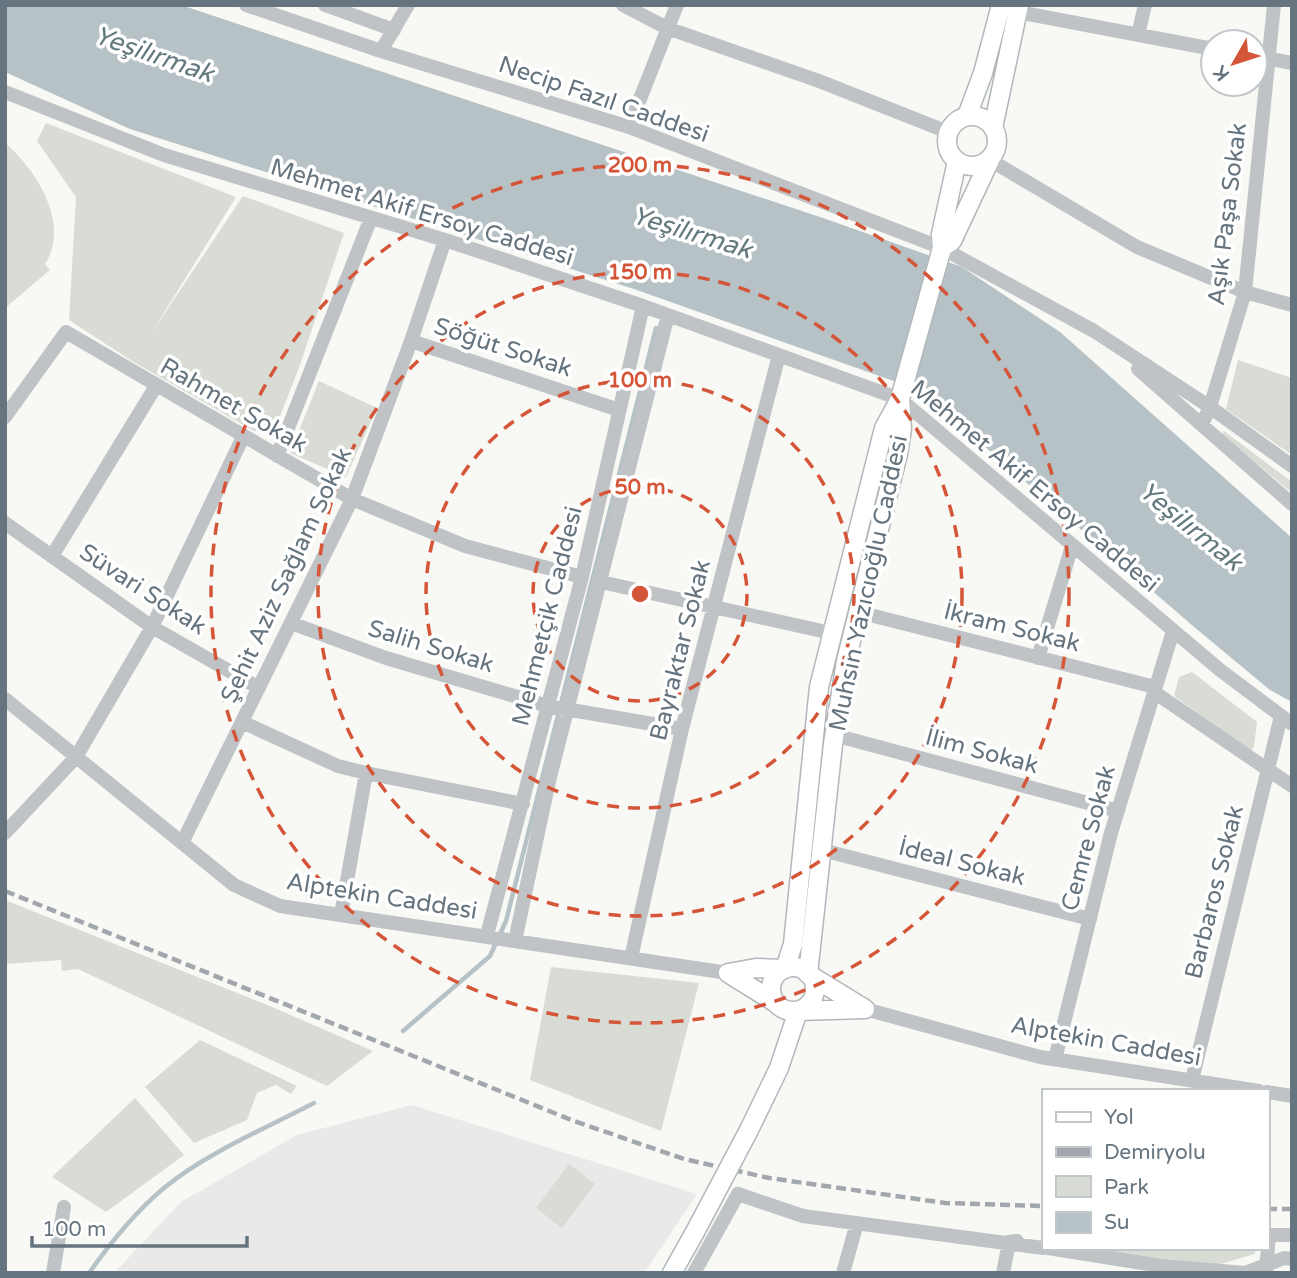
<svg xmlns="http://www.w3.org/2000/svg" width="1297" height="1278" font-family="'Varela Round',sans-serif">
  <style>
    .built { fill: #e8e9e8 }
    .green { fill: #d8dcd5 }
    .water { fill: #b6c2c6 }
    .lines { fill: none; stroke-linecap: round; stroke-linejoin: round }
    .stream { stroke: #b6c2c6; stroke-width: 4.5 }
    .major-casing { stroke: #b2b7bb; stroke-width: 21 }
    .minor { stroke: #bfc3c6; stroke-width: 14 }
    .major { stroke: #fff; stroke-width: 18 }
    .rail { stroke: #a1a7ac; stroke-width: 4.5; stroke-dasharray: 10 5; stroke-linecap: butt }
    .major-bridge-casing { stroke: #b2b7bb; stroke-width: 21; stroke-linecap: butt }
    .major-bridge { stroke: #fff; stroke-width: 18 }
    .ring { fill: none; stroke: #d55538; stroke-width: 3.5; stroke-dasharray: 12 9 }
    .labels { text-anchor: middle; stroke-width: 7; stroke-linejoin: round; paint-order: stroke }
    .street-label { font-size: 24px; fill: #65747e; stroke: #fff }
    .water-label { font-size: 26px; font-style: italic; fill: #657a7f; stroke: #fff }
    .centre { fill: #d55538; stroke: #fff; stroke-width: 3.5 }
    .ring-label { font-size: 21px; text-anchor: middle; font-weight: bold; fill: #d55538; stroke: #fff; stroke-width: 7; stroke-linejoin: round; paint-order: stroke }
  </style>
  <rect width="100%" height="100%" fill="#f8f8f5"/>
  <path class="built" d="M412,1105l285,89 -53,79h-530l67,-71 116,-67z"/>
  <path class="green" d="M46,123l190,74 -86,138 93,-139 101,37 -45,135 -22,56 -9,9 -14,-2 -122,-70 -63,-41 7,-123 -39,-56z
    M5,143c31,26 66,81 40,121l5,6 -45,38z
    M1238,360l54,18v77l-66,-46z
    M319,381l58,27 -31,69 -56,-24z
    M1224,431l68,51v11l-70,-59z
    M1192,672l65,50 -3,25 -4,4 -76,-55 5,-19z
    M5,900l272,109 96,42 -46,35 -249,-117 -16,2 -1,-11 -56,4z
    M551,967l148,16 -38,148 -131,-51z
    M200,1040l97,46 -6,8 -15,-9 -19,8 -10,27 -53,23 -49,-56z
    M135,1098l49,57 -78,57 -54,-35z
    M569,1164l26,20 -33,44 -26,-20z
    M1069,1248h186v6l-42,12z"/>
  <path class="water" d="M5,5h176l642,213 139,49 98,65 232,206v164l-22,-12 -77,-64 -274,-236 -288,-102 -501,-159 -125,-57z"/>
  <g class="lines">
    <path class="stream" d="M403,1031l87,-75 16,-35 150,-593
      M89,1273c22,-31 46,-61 75,-85 41,-34 102,-60 150,-85"/>
    <g class="major-casing">
      <path id="major" d="M947 141a25 25 0 1 1 50 0a25 25 0 1 1-50 0Z
        M967,116l16,-43 18,-68
        M993,128l26,-123
        M942,248l10,-7 38,-81
        M771 989a22 22 0 1 1 44 0a22 22 0 1 1-44 0Z
        M728,973l28,-5 29,1 8,-25 26,-257 65,-259 16,-29 42,-151 -1,-14 16,-73
        M728,973l48,30
        M865,1009l-57,-35 25,-230 13,-83 52,-207 4,-25 -2,-30
        M749,1130l30,-62 19,-57 67,-2
        M672,1273l23,-41"/>
    </g>
    <path class="minor" d="M246,5l135,46 248,76 313,121 152,83 116,76 82,59
      M325,5l69,25
      M623,5l44,23 152,53 129,51
      M1018,12l195,37
      M1138,35l7,-30
      M381,51l27,-46
      M1255,56l37,7
      M5,92l159,63 281,85 198,66 257,93 320,271 72,54
      M629,127l48,-122
      M990,160l147,87 108,45 47,13
      M411,341l208,69
      M1138,369l154,135
      M5,417l61,-85 286,167 113,47 117,31
      M1202,424l8,-17 35,-115 29,-287
      M277,456l94,-238
      M5,523l147,104 107,61
      M52,556l104,-170
      M601,582l230,51
      M858,612l297,75
      M291,623l95,35 162,48 134,23
      M1038,658l34,-112
      M1154,692l138,94
      M5,699l229,186 46,21 448,67
      M242,722l96,44 28,7
      M834,735l284,76
      M5,833l71,-76 76,-130 91,-190
      M182,843l170,-344 59,-158 34,-101
      M822,850l268,69
      M341,915l25,-142 157,31
      M487,935l95,-358 61,-271
      M515,941l34,-160 119,-466
      M631,958l51,-229 97,-374
      M865,1009l175,48 219,34
      M1055,1059l56,-226 62,-202
      M1192,1080l89,-364
      M1267,1092l25,4
      M1267,1235h25
      M1048,1248l113,18 84,7 39,-15 8,1
      M1266,1271l3,-36
      M53,1273l11,-66
      M694,1273l44,-79 65,22 240,32
      M843,1273l14,-50
      M1003,1273l6,-31 8,-1"/>
    <use href="#major" class="major"/>
    <path class="rail" d="M5,891l569,230 110,38 85,19 176,25 98,3
      M1267,1209h25"/>
    <g class="major-bridge-casing">
      <path id="major-bridge" d="M695,1232l54,-102"/>
    </g>
    <use href="#major-bridge" class="major-bridge"/>
  </g>
  <g class="ring">
    <circle cx="640" cy="594" r="107"/>
    <circle cx="640" cy="594" r="214"/>
    <circle cx="640" cy="594" r="322"/>
    <circle cx="640" cy="594" r="429"/>
  </g>
  <g class="labels">
    <g class="street-label">
      <text transform="translate(604 99) rotate(19)" y="8">Necip Fazıl Caddesi</text>
      <text transform="translate(422 212) rotate(17)" y="8">Mehmet Akif Ersoy Caddesi</text>
      <text transform="translate(1227 214) rotate(-83)" y="8">Aşık Paşa Sokak</text>
      <text transform="translate(503 347) rotate(18)" y="8">Söğüt Sokak</text>
      <text transform="translate(234 405) rotate(30)" y="8">Rahmet Sokak</text>
      <text transform="translate(1035 486) rotate(40)" y="8">Mehmet Akif Ersoy Caddesi</text>
      <text transform="translate(286 575) rotate(-65)" y="8">Şehit Aziz Sağlam Sokak</text>
      <text transform="translate(868 583) rotate(-78)" y="8">Muhsin Yazıcıoğlu Caddesi</text>
      <text transform="translate(143 589) rotate(33)" y="8">Süvari Sokak</text>
      <text transform="translate(547 616) rotate(-76)" y="8">Mehmetçik Caddesi</text>
      <text transform="translate(1012 627) rotate(14)" y="8">İkram Sokak</text>
      <text transform="translate(431 646) rotate(17)" y="8">Salih Sokak</text>
      <text transform="translate(680 650) rotate(-76)" y="8">Bayraktar Sokak</text>
      <text transform="translate(982 751) rotate(15)" y="8">İlim Sokak</text>
      <text transform="translate(1088 838) rotate(-75)" y="8">Cemre Sokak</text>
      <text transform="translate(962 862) rotate(14)" y="8">İdeal Sokak</text>
      <text transform="translate(1214 892) rotate(-76)" y="8">Barbaros Sokak</text>
      <text transform="translate(382 896) rotate(9)" y="8">Alptekin Caddesi</text>
      <text transform="translate(1106 1041) rotate(10)" y="8">Alptekin Caddesi</text>
    </g>
    <g class="water-label">
      <text transform="translate(154 54) rotate(19)" y="9">Yeşilırmak</text>
      <text transform="translate(692 232) rotate(17)" y="9">Yeşilırmak</text>
      <text transform="translate(1191 526) rotate(39)" y="9">Yeşilırmak</text>
    </g>
  </g>
  <circle cx="640" cy="594" r="10" class="centre"/>
  <g class="ring-label">
    <text x="640" y="172">200 m</text>
    <text x="640" y="279">150 m</text>
    <text x="640" y="387">100 m</text>
    <text x="640" y="494">50 m</text>
  </g>
  <rect width="1297" height="1278" fill="none" stroke="#65747e" stroke-width="14"/>
  <rect x="1042" y="1089" width="228" height="161" fill="#ffffff" stroke="#c1c7cb" stroke-width="2"/>
  <rect x="1056" y="1112" width="35" height="10" fill="#ffffff" stroke="#c1c7cb" stroke-width="2"/>
  <text x="1104" y="1124" font-size="21" fill="#65747e">Yol</text>
  <rect x="1056" y="1147" width="35" height="10" fill="#a1a7ac" stroke="#c1c7cb" stroke-width="2"/>
  <text x="1104" y="1159" font-size="21" fill="#65747e">Demiryolu</text>
  <rect x="1056" y="1176" width="35" height="21" fill="#d8dcd5" stroke="#c1c7cb" stroke-width="2"/>
  <text x="1104" y="1194" font-size="21" fill="#65747e">Park</text>
  <rect x="1056" y="1212" width="35" height="21" fill="#b6c2c6" stroke="#c1c7cb" stroke-width="2"/>
  <text x="1104" y="1229" font-size="21" fill="#65747e">Su</text>
  <g transform="translate(1234 63) rotate(231)"><circle r="33" fill="#ffffff" stroke="#c1c7cb" stroke-width="2"/>
  <path d="M0-5L12 26L0 18L-12 26Z" fill="#d55538"/>
  <text y="-10" font-size="19" font-weight="bold" text-anchor="middle" fill="#65747e">K</text>
  </g>
  <path d="M32 1236v10h215v-10" fill="none" stroke="#65747e" stroke-width="3.5"/>
  <text x="42" y="1236" font-size="21" fill="#65747e" stroke="#ffffff" stroke-width="5" paint-order="stroke">100 m</text>
</svg>
